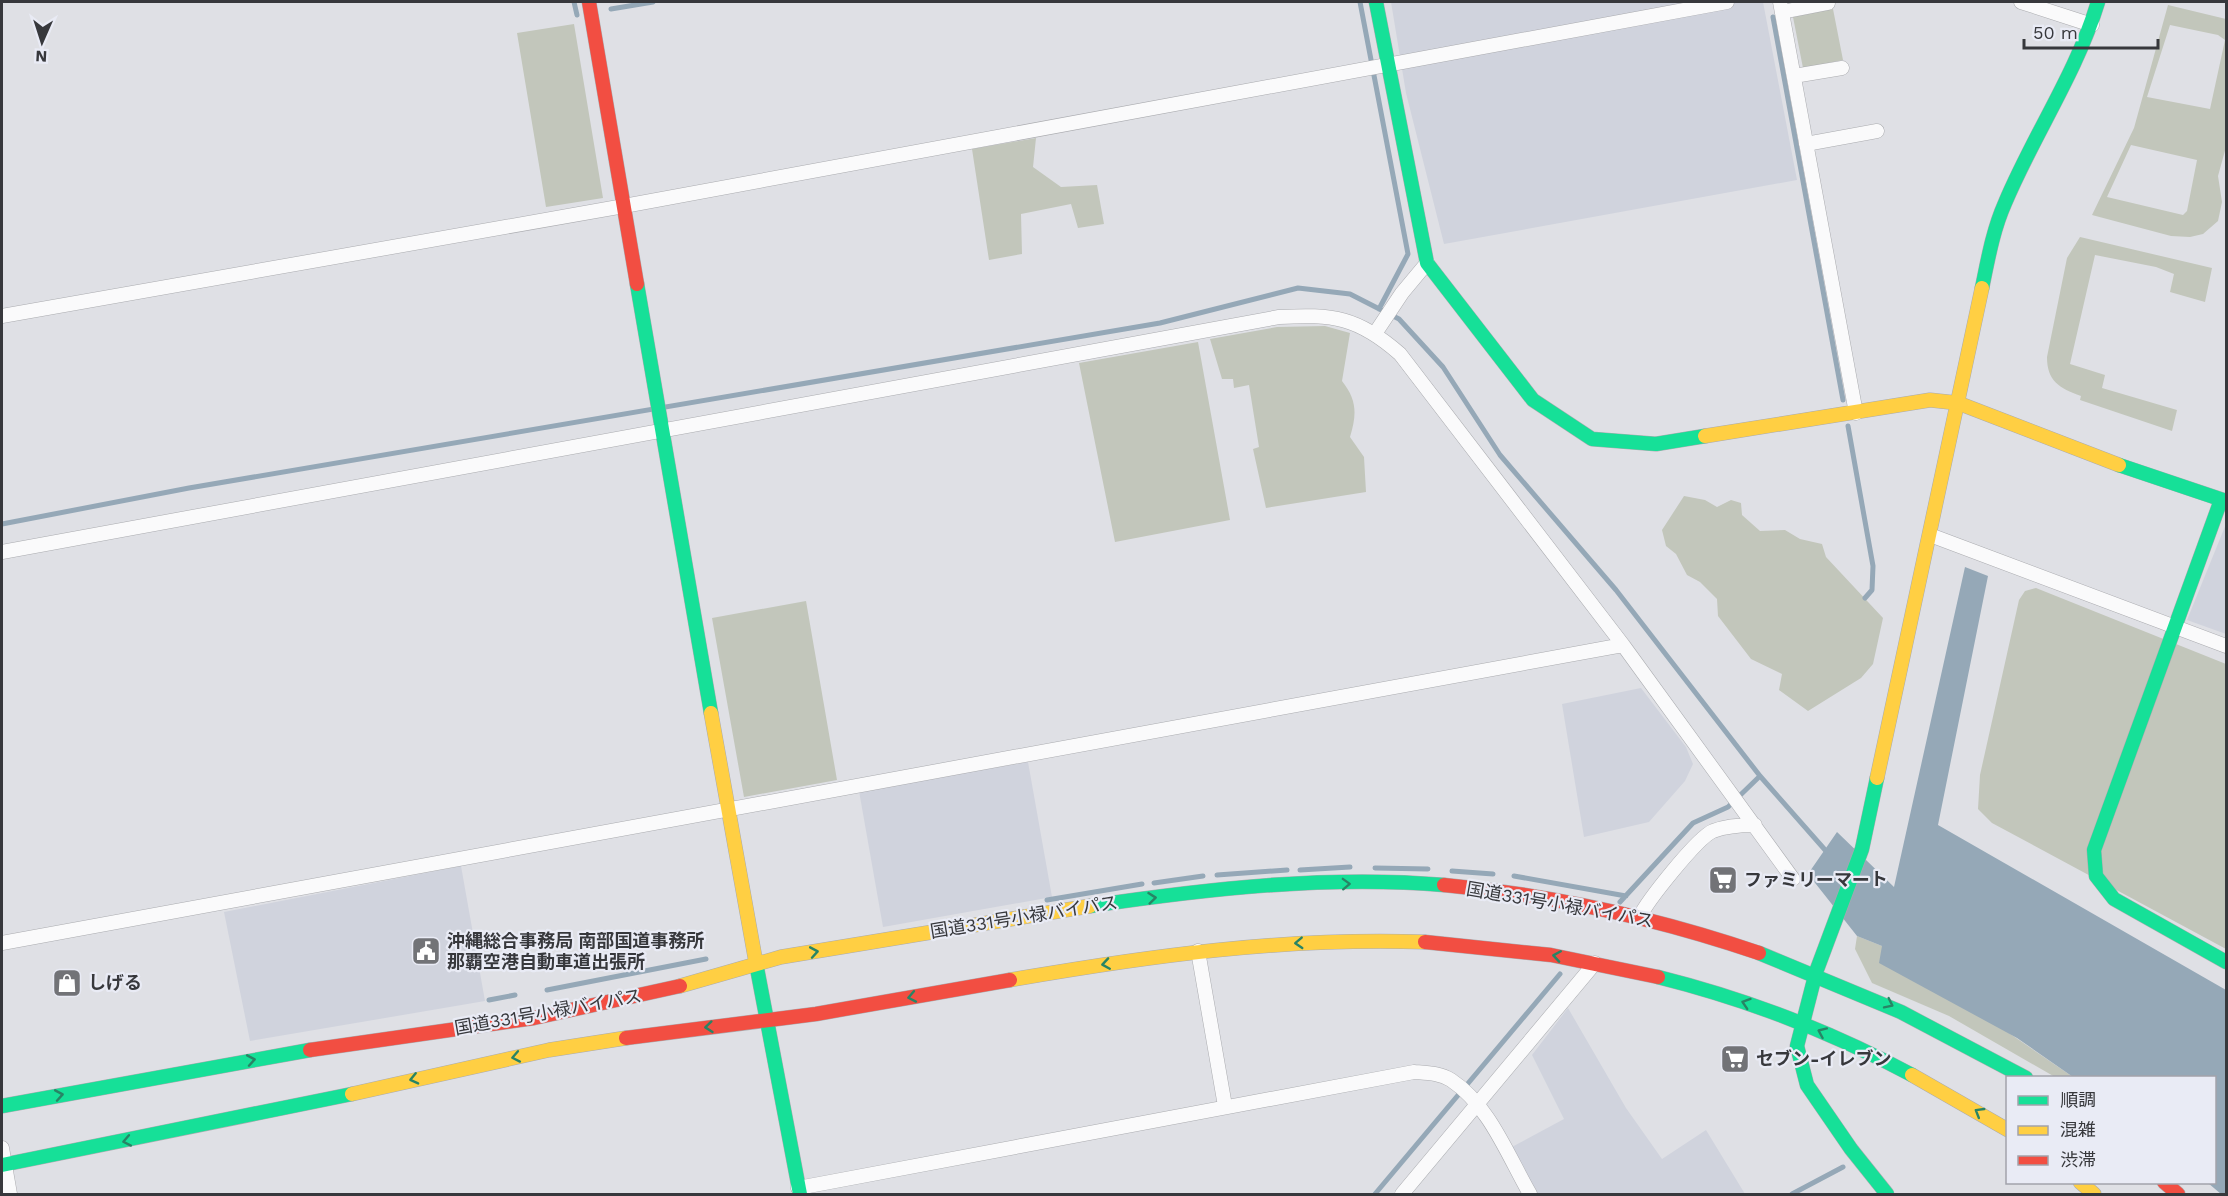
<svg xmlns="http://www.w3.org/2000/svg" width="2228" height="1196" font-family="'Work Sans','Noto Sans JP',sans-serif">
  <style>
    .built { fill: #d0d3dd }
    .green { fill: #c2c6bb; fill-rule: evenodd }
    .water { fill: #95a8b7 }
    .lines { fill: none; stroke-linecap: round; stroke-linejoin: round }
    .stream { stroke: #95a8b7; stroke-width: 5 }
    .street-casing { stroke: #aaabaf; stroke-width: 15 }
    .fast-casing { stroke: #aaabaf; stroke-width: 15 }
    .slow-casing { stroke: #aaabaf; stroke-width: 15 }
    .jam-casing { stroke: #aaabaf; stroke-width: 15 }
    .street { stroke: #fafafb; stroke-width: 14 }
    .fast { stroke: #16e098; stroke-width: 14 }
    .slow { stroke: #ffcf43; stroke-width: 14 }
    .jam { stroke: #f24e42; stroke-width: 14 }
    .oneway { stroke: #288465 }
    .labels { text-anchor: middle; stroke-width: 4.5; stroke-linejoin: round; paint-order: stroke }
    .poi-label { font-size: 18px; font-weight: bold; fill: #37383c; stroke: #e9ebf5; text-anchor: start }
    .street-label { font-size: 18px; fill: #37383c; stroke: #e9ebf5 }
  </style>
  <rect width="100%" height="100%" fill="#dfe0e5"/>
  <path class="built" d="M1391,2h372l34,178 -353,64 -38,-151z
    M2226,524v110l-39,-14z
    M1641,688l45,59 7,17 -8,17 -36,41 -65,15 -22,-133z
    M1028,762l24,135 -169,30 -24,-136z
    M461,866l24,135 -235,40 -26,-129z
    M1568,1008l58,100 36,51 44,-29 39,64h-209l-26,-46 54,-29 -32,-64z"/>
  <path class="green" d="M2168,5l58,14v128l-8,29 4,26 -4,19 -15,13 -13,3 -19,-1 -79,-21 42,-87zM2170,25l48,10 7,5 -15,69 -63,-12zM2131,145l66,15 -10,51 -4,4 -76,-18z
    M1833,9l10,51 -40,8 -10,-51z
    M574,24l29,174 -57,9 -29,-174z
    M1036,138l-3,29 28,20 36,-2 7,39 -26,4 -7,-24 -50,10 1,40 -33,6 -17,-111z
    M2080,237l132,31 -7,34 -35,-10 4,-18 -18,-7 -61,-12 -25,109 35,11 -3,13 75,22 -5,21 -92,-31 1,-4c-22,-8 -34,-15 -34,-39l20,-99z
    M1325,326l25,7 -8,48c15,19 15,33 8,56l14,20 2,35 -100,16 -13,-59 6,-2 -10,-62 -15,3 -1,-9h-11l-12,-40 67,-12z
    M1198,342l32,178 -115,22 -36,-179z
    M1684,496l21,4 12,7 14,-7 10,3 1,12 18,16 25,-1 15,9 22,5 4,13 57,61 -10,46 -12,14 -53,33 -29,-21 3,-16 -31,-15 -33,-43 -1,-17 -17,-17 -13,-7 -11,-21 -10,-8 -4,-16z
    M2036,588l190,76v285l-234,-126 -14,-14 2,-34 39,-175 6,-9z
    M806,601l31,179 -93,17 -32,-179z
    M1857,936l25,10 191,131h-18l-106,-61 -77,-33 -17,-34z"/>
  <path class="water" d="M1965,567l23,9 -50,249 288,165v204h-5l-13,-11 6,-1v-104l-141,-1 -56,-39 -138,-75 3,-17 -25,-10 -49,-62 29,-42 57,55z"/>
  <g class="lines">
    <path class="stream" d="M574,2l3,13
      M1360,2l48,252 -29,55
      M611,9l42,-7
      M1773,17l70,383
      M1848,426l25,140 -1,24 -7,8
      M2,524l187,-36 971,-165 138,-35 52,6 49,25 44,48 57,88 116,135 144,186 66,75
      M1375,868l53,1
      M1300,870l50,-3
      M1452,871l41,3
      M1217,875l70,-5
      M1514,876l112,20
      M1154,883l49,-7
      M1047,900l95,-16
      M1620,902l73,-79 35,-16 32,-31
      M547,990l159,-31
      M489,1000l26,-5
      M1375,1194l185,-220
      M1792,1194l51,-27"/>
    <g class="street-casing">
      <path id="street" d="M1780,2l76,411
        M2021,2l71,23
        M1782,12l46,-9
        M1794,76l48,-8
        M1806,144l71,-13
        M2,316l622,-110 1103,-204
        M1376,332l26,-39 25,-30
        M1930,535l296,111
        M2,552l1277,-235c54,-3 79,0 121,37l223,291 170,234
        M1639,918c8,-17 58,-80 74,-87 13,-5 28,-6 42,-6
        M2,943l1621,-298
        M1198,951l27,155
        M2,1148l8,46
        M798,1188l616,-116c13,1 26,1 37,8 38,25 57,76 79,114
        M1402,1194l193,-231"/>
    </g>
    <g class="fast-casing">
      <path id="fast" d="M1376,2l51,261 106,137 59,39 64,5 49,-8
        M637,284l74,429
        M1982,288c6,-29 11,-58 23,-85 29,-69 71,-129 93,-201
        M2119,465l107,36
        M2221,500l-127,350 2,26 18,23 112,63
        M1877,778l-15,71 -46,123 -19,74 10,39 44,64 36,45
        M1090,906c116,-17 237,-31 354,-21
        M1759,953l142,59 125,66
        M756,963l44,231
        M1658,977c88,22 174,55 254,98
        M2,1106l308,-56
        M2,1165l350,-71"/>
    </g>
    <g class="slow-casing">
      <path id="slow" d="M1705,436l225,-36 28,3 161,62
        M711,713l45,250
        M1877,778l105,-490
        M1010,980c138,-24 275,-43 415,-38
        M680,986l101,-29 309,-51
        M1912,1075l96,55
        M352,1094l197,-44 77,-12
        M2080,1182l14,12"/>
    </g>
    <g class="jam-casing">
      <path id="jam" d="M589,2l48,282
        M1444,885c109,10 212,33 315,68
        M1425,942l126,13 107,22
        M626,1038l190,-24 194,-34
        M310,1050l224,-32 146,-32
        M2164,1182l14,12"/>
    </g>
    <use href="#street" class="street"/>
    <use href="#fast" class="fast"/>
    <use href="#slow" class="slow"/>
    <use href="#jam" class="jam"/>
  </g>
  <defs><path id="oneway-chevron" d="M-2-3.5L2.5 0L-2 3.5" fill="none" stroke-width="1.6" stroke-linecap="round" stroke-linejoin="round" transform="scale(1.5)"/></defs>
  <g class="oneway">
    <use href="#oneway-chevron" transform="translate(1346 884) rotate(-2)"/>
    <use href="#oneway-chevron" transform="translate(1152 898) rotate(-6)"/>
    <use href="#oneway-chevron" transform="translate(1299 943) rotate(177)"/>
    <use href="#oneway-chevron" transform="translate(814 952) rotate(-10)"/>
    <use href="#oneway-chevron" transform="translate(1557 956) rotate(-171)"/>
    <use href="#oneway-chevron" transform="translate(1106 964) rotate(171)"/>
    <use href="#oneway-chevron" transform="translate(912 997) rotate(169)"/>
    <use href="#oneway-chevron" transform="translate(1746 1003) rotate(-162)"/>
    <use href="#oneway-chevron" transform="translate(1889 1004) rotate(26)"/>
    <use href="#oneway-chevron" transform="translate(709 1027) rotate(174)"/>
    <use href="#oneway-chevron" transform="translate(1822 1032) rotate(-156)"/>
    <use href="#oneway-chevron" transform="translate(516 1057) rotate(169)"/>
    <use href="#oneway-chevron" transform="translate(251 1060) rotate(-10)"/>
    <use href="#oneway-chevron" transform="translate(414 1079) rotate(167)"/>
    <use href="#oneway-chevron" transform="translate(59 1095) rotate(-10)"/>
    <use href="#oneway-chevron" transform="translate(1979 1112) rotate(-149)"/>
    <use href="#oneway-chevron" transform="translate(127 1141) rotate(169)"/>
  </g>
  <defs>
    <g id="supermarket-square" transform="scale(1.5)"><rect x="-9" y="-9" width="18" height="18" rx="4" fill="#727377" stroke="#e9ebf5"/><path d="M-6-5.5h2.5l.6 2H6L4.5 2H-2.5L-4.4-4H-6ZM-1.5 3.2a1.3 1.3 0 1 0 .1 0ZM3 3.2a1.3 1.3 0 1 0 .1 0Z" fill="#fff"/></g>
    <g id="civic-square" transform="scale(1.5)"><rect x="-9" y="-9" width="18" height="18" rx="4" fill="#727377" stroke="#e9ebf5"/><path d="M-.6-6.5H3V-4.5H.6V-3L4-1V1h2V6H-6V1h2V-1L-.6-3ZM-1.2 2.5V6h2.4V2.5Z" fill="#fff"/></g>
    <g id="shop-square" transform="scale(1.5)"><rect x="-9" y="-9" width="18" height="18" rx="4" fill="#727377" stroke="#e9ebf5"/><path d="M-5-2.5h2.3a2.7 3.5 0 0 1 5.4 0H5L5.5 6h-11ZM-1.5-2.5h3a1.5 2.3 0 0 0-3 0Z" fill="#fff"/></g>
  </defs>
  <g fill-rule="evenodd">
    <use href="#supermarket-square" x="1723" y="880"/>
    <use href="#civic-square" x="426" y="951"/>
    <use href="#shop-square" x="67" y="983"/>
    <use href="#supermarket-square" x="1735" y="1059"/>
  </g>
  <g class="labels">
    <g class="poi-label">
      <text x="1744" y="886">ファミリーマート</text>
      <text x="447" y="947">沖縄総合事務局 南部国道事務所<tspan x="447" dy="21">那覇空港自動車道出張所</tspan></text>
      <text x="88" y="989">しげる</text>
      <text x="1756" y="1065">セブン-イレブン</text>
    </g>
    <g class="street-label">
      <text transform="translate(1560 905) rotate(10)" y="6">国道331号小禄バイパス</text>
      <text transform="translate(1024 917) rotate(-9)" y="6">国道331号小禄バイパス</text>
      <text transform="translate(548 1012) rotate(-10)" y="6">国道331号小禄バイパス</text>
    </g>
  </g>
  <rect width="2228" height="1196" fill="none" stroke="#37383c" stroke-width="6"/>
  <rect x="2006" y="1076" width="210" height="108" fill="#e9ebf5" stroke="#a2a3ab" stroke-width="1.5"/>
  <rect x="2018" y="1096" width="30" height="9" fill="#16e098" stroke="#a2a3ab" stroke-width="1.5"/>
  <text x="2060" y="1106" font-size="18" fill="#37383c">順調</text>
  <rect x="2018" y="1126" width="30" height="9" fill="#ffcf43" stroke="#a2a3ab" stroke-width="1.5"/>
  <text x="2060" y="1136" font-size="18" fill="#37383c">混雑</text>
  <rect x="2018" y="1156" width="30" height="9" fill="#f24e42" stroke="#a2a3ab" stroke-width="1.5"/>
  <text x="2060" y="1166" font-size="18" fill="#37383c">渋滞</text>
  <g transform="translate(42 42) rotate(183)" stroke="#e9ebf5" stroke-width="4.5" paint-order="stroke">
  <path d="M0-4.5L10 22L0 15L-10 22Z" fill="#37383c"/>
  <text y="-9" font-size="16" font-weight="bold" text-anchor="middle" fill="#37383c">N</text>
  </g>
  <path d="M2024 39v9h134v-9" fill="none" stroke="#37383c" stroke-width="3"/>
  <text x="2033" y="39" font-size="18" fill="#37383c" stroke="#e9ebf5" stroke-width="4.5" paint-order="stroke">50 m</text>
</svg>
